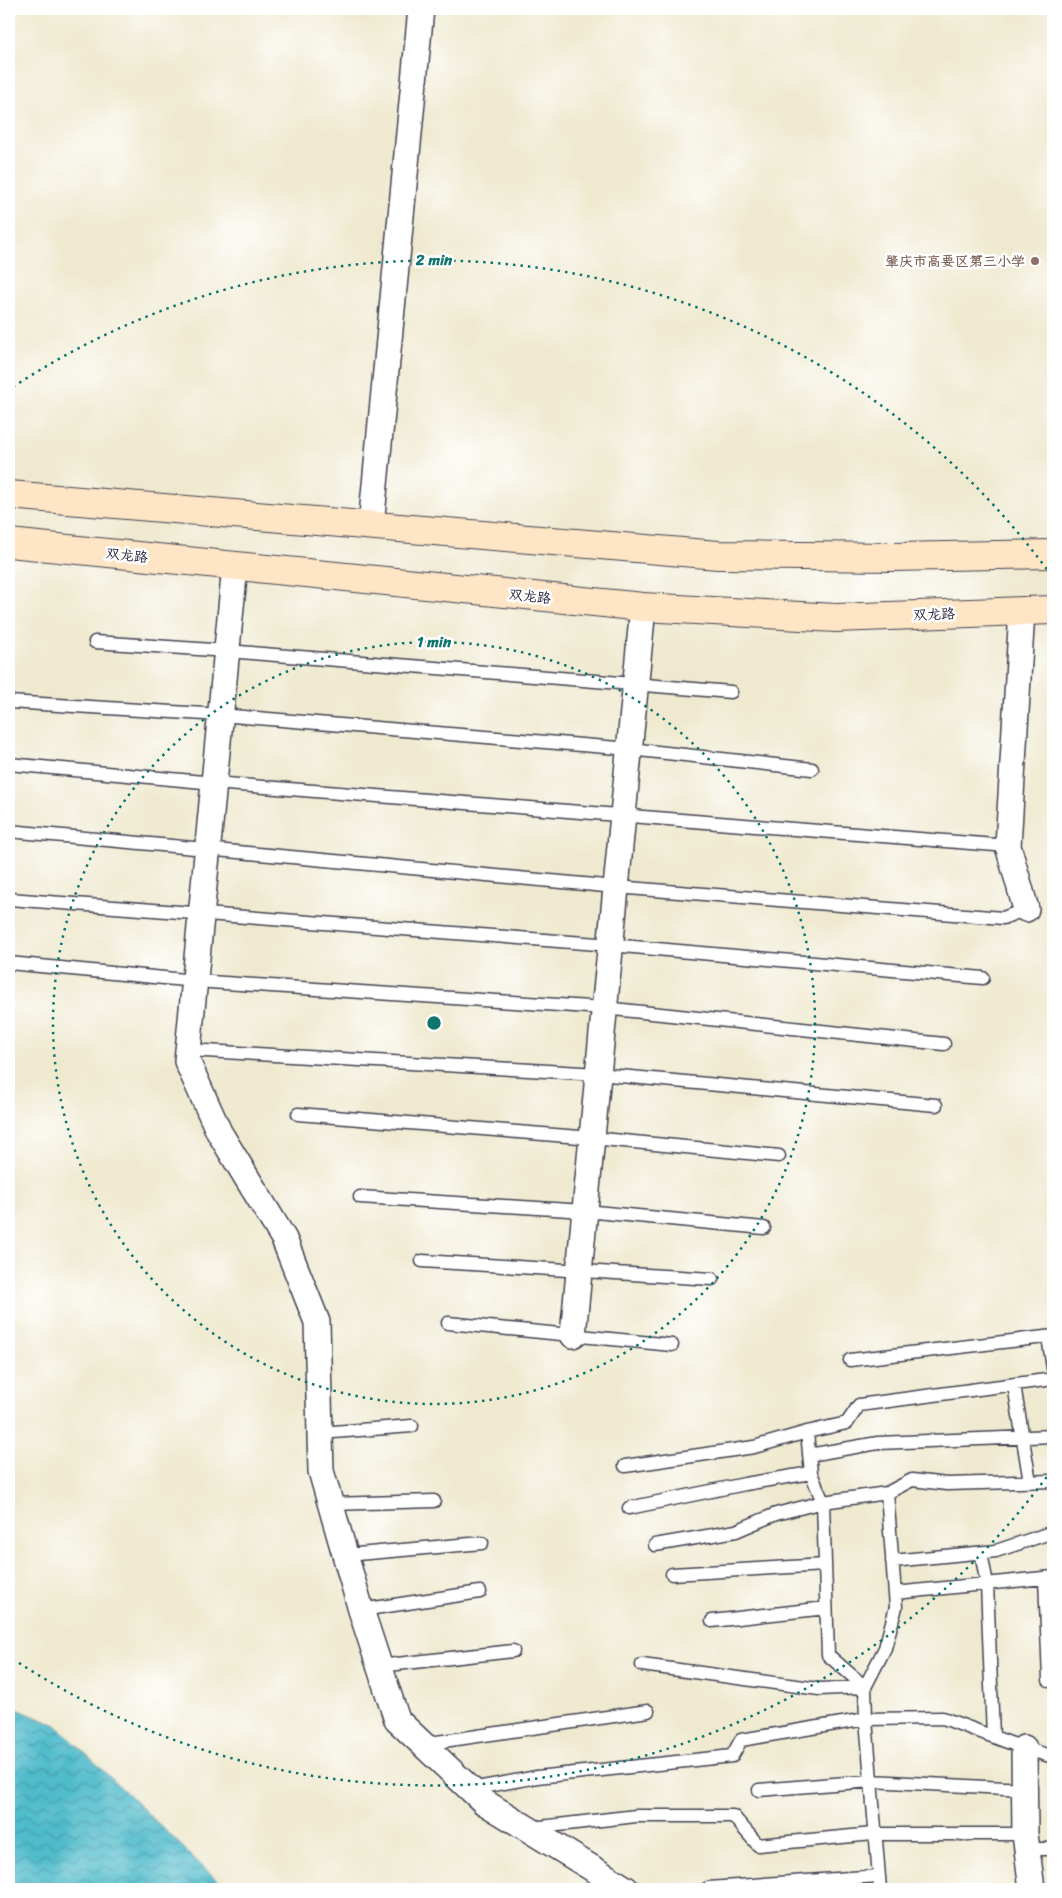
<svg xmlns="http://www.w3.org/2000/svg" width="1062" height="1898" font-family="Sriracha,'LXGW WenKai TC',sans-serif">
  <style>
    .water { fill: url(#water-waves); stroke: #396e83 }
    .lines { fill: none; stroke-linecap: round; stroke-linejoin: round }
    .lane-casing { stroke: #414051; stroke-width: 15 }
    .street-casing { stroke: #414051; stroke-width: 28 }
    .secondary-casing { stroke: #414051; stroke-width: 30 }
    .lane { stroke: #fff; stroke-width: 12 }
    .street { stroke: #fff; stroke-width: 25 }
    .secondary { stroke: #fde5c5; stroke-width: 28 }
    .ring { fill: none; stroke: #0f766e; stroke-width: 2.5; stroke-dasharray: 2.5 5 }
    .education-dot { fill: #8d6e63; stroke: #fff; stroke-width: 2 }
    .labels { text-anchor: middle; stroke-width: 5; stroke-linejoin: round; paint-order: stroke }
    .education-label { font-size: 14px; font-weight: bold; fill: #785e54; stroke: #fff; text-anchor: end }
    .street-label { font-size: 14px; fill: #22223b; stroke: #fff }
    .centre { fill: #0f766e; stroke: #fff; stroke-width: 2.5 }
    .ring-label { font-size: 15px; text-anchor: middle; font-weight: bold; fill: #0f766e; stroke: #fff; stroke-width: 5; stroke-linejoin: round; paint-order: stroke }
  </style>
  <defs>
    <pattern id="water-waves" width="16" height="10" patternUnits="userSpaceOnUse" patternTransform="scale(1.25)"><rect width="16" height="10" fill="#50bbcb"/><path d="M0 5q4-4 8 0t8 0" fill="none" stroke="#4298a6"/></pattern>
  </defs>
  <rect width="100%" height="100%" fill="#fff"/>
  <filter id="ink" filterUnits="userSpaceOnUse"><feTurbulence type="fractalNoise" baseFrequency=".02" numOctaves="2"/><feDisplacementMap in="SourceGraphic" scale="10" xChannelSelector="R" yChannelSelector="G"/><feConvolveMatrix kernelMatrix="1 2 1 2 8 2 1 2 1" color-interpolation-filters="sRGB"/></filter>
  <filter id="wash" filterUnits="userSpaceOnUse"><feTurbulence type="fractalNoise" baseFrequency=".0096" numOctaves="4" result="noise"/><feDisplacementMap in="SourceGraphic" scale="20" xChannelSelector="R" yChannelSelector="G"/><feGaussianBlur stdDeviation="1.12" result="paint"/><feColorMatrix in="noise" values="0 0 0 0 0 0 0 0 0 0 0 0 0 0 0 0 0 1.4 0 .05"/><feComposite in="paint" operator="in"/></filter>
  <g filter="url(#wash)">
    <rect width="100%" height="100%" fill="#efe9cf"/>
    <path class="water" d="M9,1706l47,19 170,164h-217z"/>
  </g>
  <g filter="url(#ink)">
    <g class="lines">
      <g class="lane-casing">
        <path id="lane" d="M95,642l132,9 504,41
          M9,702l212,13 409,34 182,20
          M9,764l205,19 794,63
          M9,831l607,56 387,31 23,-9
          M9,899l602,46 372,33
          M9,963l186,18 409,27 340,36
          M188,1050l410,24 338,31
          M298,1114l294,24 187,18
          M360,1197l225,14 179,17
          M422,1261l290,18
          M448,1323l224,22
          M1048,1337l5,31
          M850,1360l203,-24
          M1014,1385l16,97
          M807,1432l4,41 12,29 5,153 37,32 1,32 14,170
          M320,1433l92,-7
          M809,1455l69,-12 175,-7
          M625,1466l129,-19 53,-15 40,-9 12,-18 194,-26
          M331,1504l103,-3
          M629,1508l116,-24 66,-11
          M655,1545l81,-14 40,-17 47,-12 64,-9 25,-13 35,4 106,-3
          M981,1553l6,31 6,152
          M346,1555l136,-12
          M892,1561l104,-10 57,-19
          M672,1574l153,-9
          M1045,1578l4,102
          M895,1593l158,-16
          M361,1610l119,-18
          M712,1621l114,-13
          M642,1665l177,24 46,-2 20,-39 11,-41 -9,-114
          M379,1666l134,-15
          M423,1744l225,-33
          M471,1789l66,-12 195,-21 9,-16 125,-21 77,-1 75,28 35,11
          M759,1790l112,-9 154,8
          M532,1828l104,-12h97l25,29 115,-11h152
          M1027,1849h26
          M708,1888l171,-12"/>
      </g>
      <g class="street-casing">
        <path id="street" d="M371,526l50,-517
          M235,566l-48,495 32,71 65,107 33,83 4,149 40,139 36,110 87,82 142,87
          M1022,611l-14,235 18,63
          M573,1335l70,-728
          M1024,1748l1,86 7,55"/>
      </g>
      <g class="secondary-casing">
        <path id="secondary" d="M9,495l709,60 175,2 160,-3
          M9,543l634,64 193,11 217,-8"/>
      </g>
      <use href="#lane" class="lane"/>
      <use href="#street" class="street"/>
      <use href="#secondary" class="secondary"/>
    </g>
  </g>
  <g class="ring">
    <circle cx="434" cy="1023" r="381"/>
    <path d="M1051 1471A763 763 0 0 1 13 1659M13 387A763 763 0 0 1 1051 575"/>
  </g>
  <circle class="education-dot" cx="1035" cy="261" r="5"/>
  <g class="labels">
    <g class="education-label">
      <text x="1025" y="266">肇庆市高要区第三小学</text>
    </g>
    <g class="street-label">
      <text transform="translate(127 555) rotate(6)" y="5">双龙路</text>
      <text transform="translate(530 596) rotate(6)" y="5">双龙路</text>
      <text transform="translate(934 614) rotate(-2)" y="5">双龙路</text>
    </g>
  </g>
  <circle cx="434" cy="1023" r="8" class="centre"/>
  <g class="ring-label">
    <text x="434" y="265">2 min</text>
    <text x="434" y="647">1 min</text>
  </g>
  <rect width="1062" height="1898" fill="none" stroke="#fff" stroke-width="30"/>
</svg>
